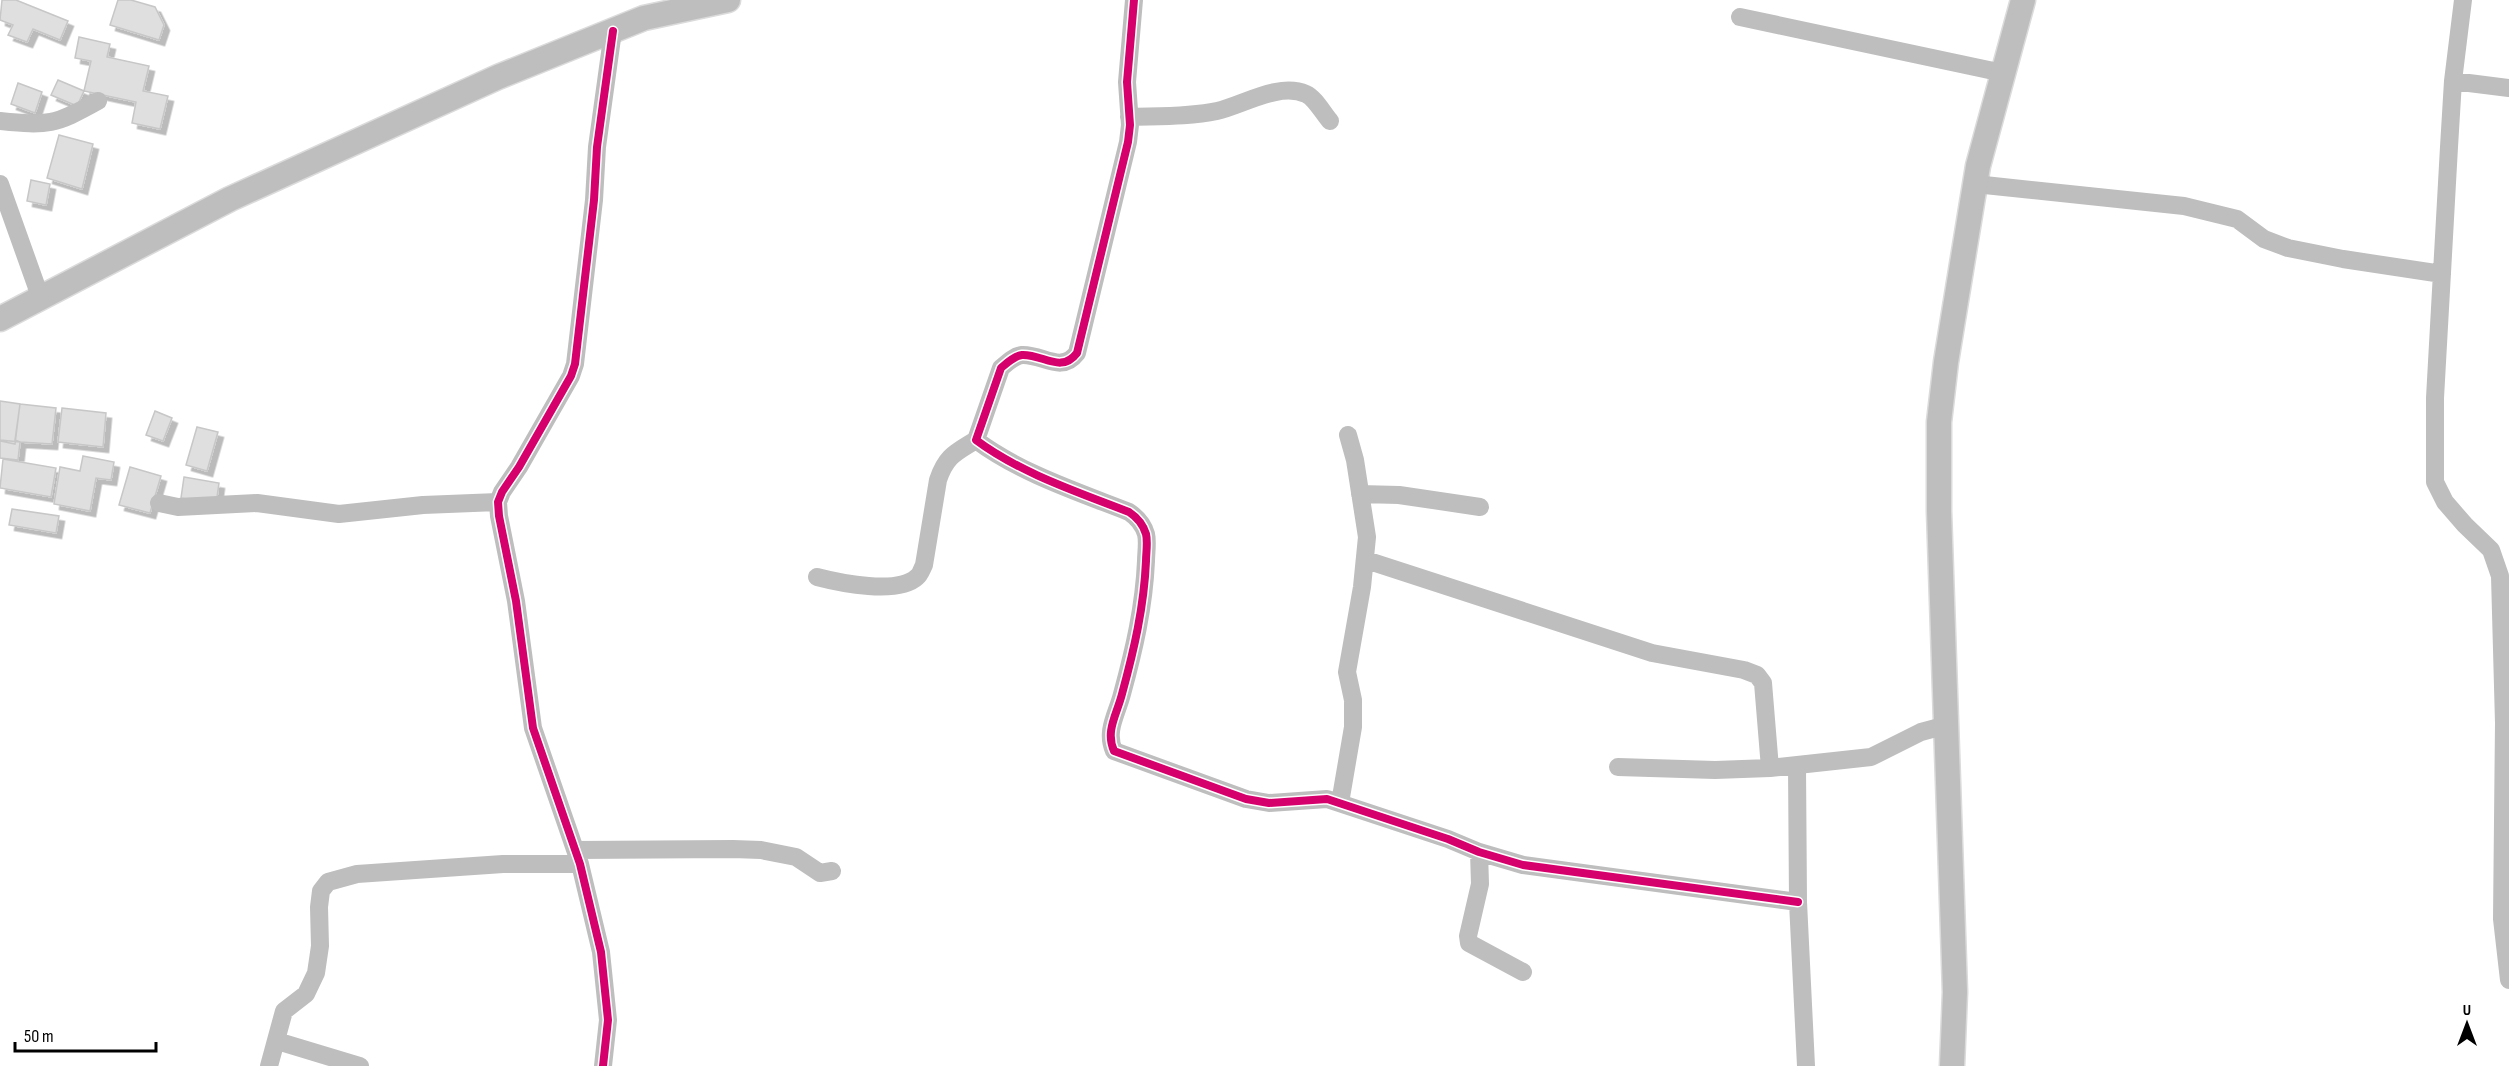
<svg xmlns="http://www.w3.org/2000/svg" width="2509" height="1066" font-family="'Sofia Sans Condensed',sans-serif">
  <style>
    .building { fill: #dfdfdf; stroke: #c7c7c7; stroke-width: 1.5; filter: url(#shadow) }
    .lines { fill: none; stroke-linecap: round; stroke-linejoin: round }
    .major-casing { stroke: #dbdbdb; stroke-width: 27 }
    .minor { stroke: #bebebe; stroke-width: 18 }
    .major { stroke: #bebebe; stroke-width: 24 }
    .cycleway-casing { stroke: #fff; stroke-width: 11 }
    .cycleway { stroke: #d6006c; stroke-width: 8 }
  </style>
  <defs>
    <filter id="shadow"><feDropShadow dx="5.5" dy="5.5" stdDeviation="0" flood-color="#0004"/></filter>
  </defs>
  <rect width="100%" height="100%" fill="#fff"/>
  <path class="building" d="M2,0h14l52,21 -8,19 -27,-11 -6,13 -19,-7 5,-10 -13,-5z
    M118,0h13l24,7 9,18 -5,15 -49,-15z
    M79,37l31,7 -3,13 42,9 -6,25 25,5 -8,33 -28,-6 4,-21 -52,-11 7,-30 -16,-3z
    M58,80l26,11 -7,15 -26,-11z
    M18,83l24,9 -7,21 -24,-9z
    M59,135l34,9 -11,45 -35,-11z
    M31,180l19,4 -4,21 -19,-4z
    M0,401l20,3 -5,40 -15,-3z
    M20,404l36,4 -4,36 -32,-2 -5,-2z
    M62,408l44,5 -3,34 -45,-5z
    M155,411l17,7 -9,23 -17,-6z
    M197,427l21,5 -11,39 -21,-6z
    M0,440l20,2 -2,18 -18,-2z
    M83,456l31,6 -3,18 -15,-2 -6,33 -36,-7 6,-37 20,4z
    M3,459l53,9 -5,29 -51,-9z
    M130,467l31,9 -11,37 -31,-8z
    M184,477l35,6 -3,21 -35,-6z
    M12,509l47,7 -3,17 -47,-8z"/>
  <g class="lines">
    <g class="major-casing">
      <path id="major" d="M0,319l230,-120 268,-122 146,-59 84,-18
        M1952,1066l3,-74 -16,-481v-89l7,-60 32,-196 45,-166"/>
    </g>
    <path class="minor" d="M1134,0l-7,82 3,43 -2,17 -51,211c-16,21 -34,1 -55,2 -8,1 -15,8 -21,13l-25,72c44,33 102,52 153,72 9,6 14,12 17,22 2,8 0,19 0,27 -2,46 -12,89 -24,133 -5,20 -17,37 -8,57l132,48 23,4 58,-4 121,40 31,13 44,13 275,37
      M2463,0l-10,81 -4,66 -14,251v84l10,20 20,23 26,25 9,26 4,147 -2,196 7,61
      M1740,17l263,56
      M2453,81l56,7
      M1129,117c29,-1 60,0 88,-6 26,-6 62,-29 89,-17 9,4 17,19 24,27
      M0,121c48,5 55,4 98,-20
      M0,184l41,115
      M1975,184l209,22 53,13 27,20 24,9 55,11 99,15
      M1360,494l39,1 81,12
      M159,503l19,4 79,-4 82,11 84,-9 75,-3
      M1366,560l286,93 92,17 13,5 6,8 7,85
      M817,577c23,6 81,18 100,0 3,-2 5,-8 7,-12l14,-85c8,-24 17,-27 38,-40
      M1797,766l1,136 8,164
      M1618,767l97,3 55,-2 101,-11 50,-25 26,-7
      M1340,803l13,-76v-27l-6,-28 15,-85 5,-50 -12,-77 -7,-25
      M575,850l158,-1 28,1 35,7 24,16 12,-2
      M1479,852l1,32 -12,52 1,7 54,29
      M277,1041l83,25
      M269,1066l15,-55 22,-17 10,-21 4,-27 -1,-39 2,-16 7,-9 29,-8 146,-10h77
      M603,1066l5,-46 -7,-68 -21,-88 -47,-136 -17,-127 -17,-85 -1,-14 4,-10 17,-25 52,-91 4,-12 19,-164 3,-53 16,-116"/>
    <use href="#major" class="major"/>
    <g class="cycleway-casing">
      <path id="cycleway" d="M1134,0l-7,82 3,43 -2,17 -51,211c-16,21 -34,1 -55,2 -8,1 -15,8 -21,13l-25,72c44,33 102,52 153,72 9,6 14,12 17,22 2,8 0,19 0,27 -2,46 -12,89 -24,133 -5,20 -17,37 -8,57l132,48 23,4 58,-4 121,40 31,13 44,13 275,37
        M603,1066l5,-46 -7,-68 -21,-88 -47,-136 -17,-127 -17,-85 -1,-14 4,-10 17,-25 52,-91 4,-12 19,-164 3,-53 16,-116"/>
    </g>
    <use href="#cycleway" class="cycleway"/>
  </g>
  <g transform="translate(2467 1024)" stroke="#ffffff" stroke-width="4.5" paint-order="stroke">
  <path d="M0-4.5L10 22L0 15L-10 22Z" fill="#000000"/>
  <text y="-9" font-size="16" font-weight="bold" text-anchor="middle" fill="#000000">U</text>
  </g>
  <path d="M15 1042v9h141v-9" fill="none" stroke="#000000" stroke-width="3"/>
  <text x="24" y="1042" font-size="18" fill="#000000" stroke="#ffffff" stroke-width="4.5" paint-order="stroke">50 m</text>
</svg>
